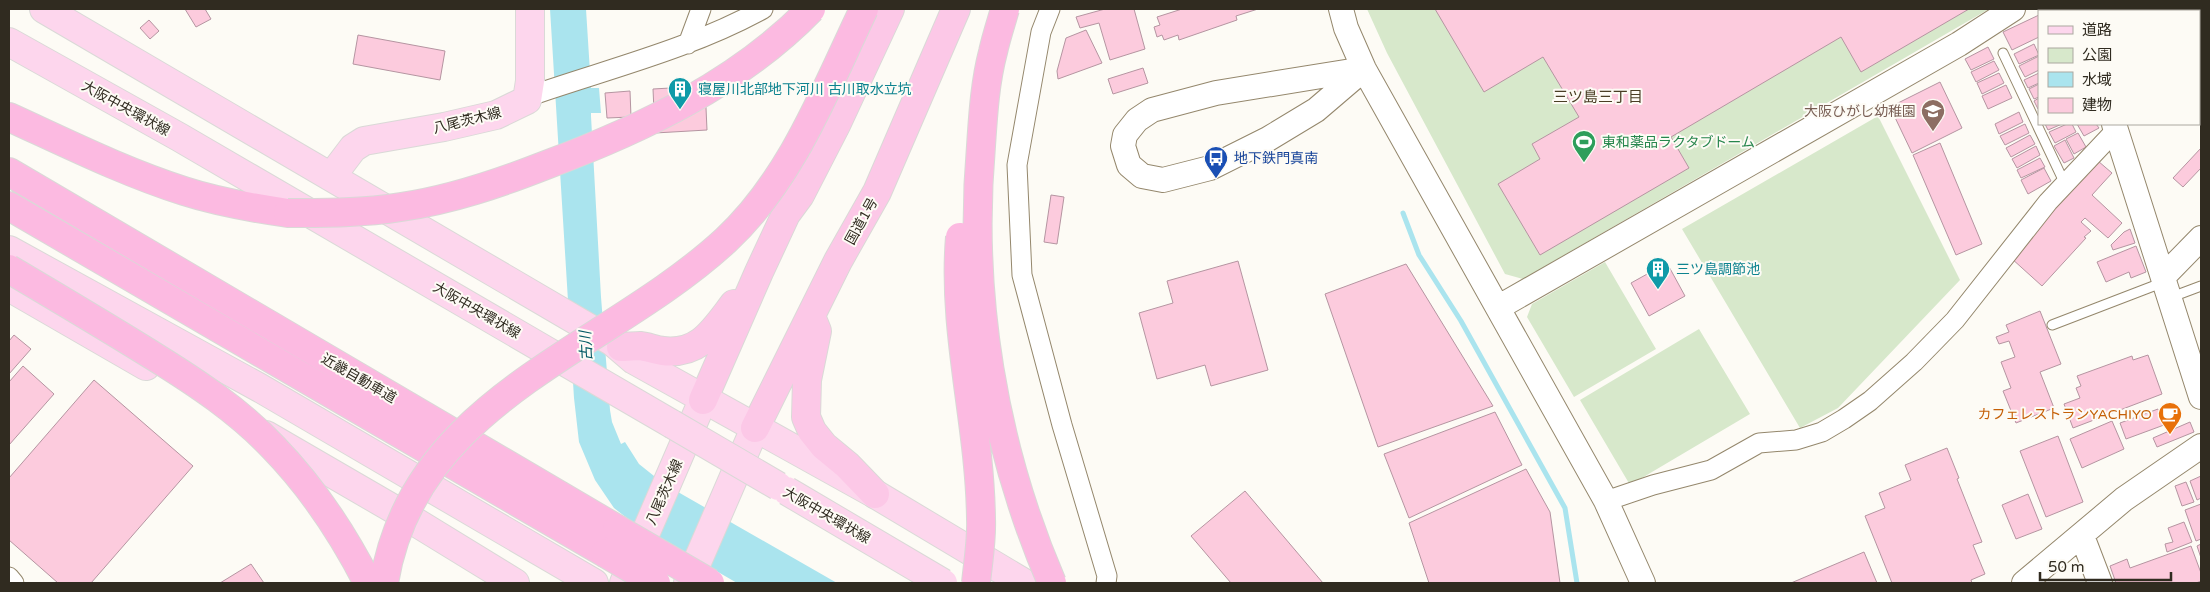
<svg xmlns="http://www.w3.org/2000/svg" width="2210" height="592" font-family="'Varela Round','Noto Sans JP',sans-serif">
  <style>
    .green { fill: #d7e8cb }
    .water { fill: #aae4ee }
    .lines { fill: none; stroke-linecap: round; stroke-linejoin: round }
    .stream { stroke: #aae4ee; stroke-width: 5 }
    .building { fill: #fccbdd; stroke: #b595a1 }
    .service-casing { stroke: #94876c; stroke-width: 11 }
    .minor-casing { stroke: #94876c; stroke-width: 21 }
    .tertiary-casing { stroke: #94876c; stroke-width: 26 }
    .primary-casing { stroke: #dad9d7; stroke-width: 30 }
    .trunk-casing { stroke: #dad9d7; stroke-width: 30 }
    .motorway-casing { stroke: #dad9d7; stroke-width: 30 }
    .service { stroke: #fff; stroke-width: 9 }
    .minor { stroke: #fff; stroke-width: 19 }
    .tertiary { stroke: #fff; stroke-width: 24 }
    .primary { stroke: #fdd6ed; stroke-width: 28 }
    .trunk { stroke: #fcc8e7; stroke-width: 28 }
    .motorway { stroke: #fcbae1; stroke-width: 28 }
    .primary-bridge-casing { stroke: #dad9d7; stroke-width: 30; stroke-linecap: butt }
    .motorway-bridge-casing { stroke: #dad9d7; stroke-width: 30; stroke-linecap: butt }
    .primary-bridge { stroke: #fdd6ed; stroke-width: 28 }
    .motorway-bridge { stroke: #fcbae1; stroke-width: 28 }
    .labels { text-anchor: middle; stroke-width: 4; stroke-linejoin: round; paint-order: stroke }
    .culture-label { font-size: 14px; fill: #0d838f; stroke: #fdfbf5; text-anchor: start }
    .street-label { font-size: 14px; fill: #302b20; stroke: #fdfbf5 }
    .education-label { font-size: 14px; fill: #785e54; stroke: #fdfbf5; text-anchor: end }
    .leisure-label { font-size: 14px; fill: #27864d; stroke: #fdfbf5; text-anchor: start }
    .transit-label { font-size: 14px; fill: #164399; stroke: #fdfbf5; text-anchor: start }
    .food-label { font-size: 14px; fill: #c56008; stroke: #fdfbf5; text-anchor: end }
    .neighbourhood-label { font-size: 15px; fill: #4a3e25; stroke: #fdfbf5 }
    .water-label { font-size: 15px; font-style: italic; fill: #035964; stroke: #fdfbf5 }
  </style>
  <rect width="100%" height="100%" fill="#fdfbf5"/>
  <path class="green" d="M1367,9h622l-466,270 -18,-5 -118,-221z
    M1878,116l82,164 -122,128 -38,20 -118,-199z
    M1605,262l51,87 -82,48 -47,-80 5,-13z
    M1699,329l51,85 -120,71 -50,-85z"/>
  <path class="water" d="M550,9h36l5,79h8l2,25h-10v3l10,181 9,113 2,12 9,22 4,-2 14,22 25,20 173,99h-100l-105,-61 -18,-14 -19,-28 -16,-38 -5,-44z"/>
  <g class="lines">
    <path class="stream" d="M1403,213l16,42 42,66 104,187 12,75"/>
  </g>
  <path class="building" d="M185,9h20l6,10 -15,8z
    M1105,9h29l11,40 -35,11 -11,-37 -19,5 -4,-11z
    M1182,9h76l-22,7 1,4 -58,20 -1,-5 -14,5 -2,-5 -5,2 -3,-10 6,-2 -3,-8z
    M1435,9h534l-108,63 -20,-35 -170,100 18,31 -149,87 -42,-71 42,-25 -8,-15 47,-27 -36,-60 -59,35z
    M2111,9h73l1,2h-73z
    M2039,15v22l-27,13 -9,-18z
    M149,20l10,11 -9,8 -10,-11z
    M1086,30l16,33 -44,16 -1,-8 9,-33z
    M358,35l87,16 -5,29 -87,-16z
    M2034,44l5,11 -20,9 -5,-10z
    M1988,47l6,12 -23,11 -6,-11z
    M2039,56v14l-14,7 -6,-11z
    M1994,61l5,9 -23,12 -5,-10z
    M1143,68l5,15 -35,11 -5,-15z
    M1999,73l5,10 -22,11 -5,-11z
    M2039,73v10l-11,5 -4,-8z
    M1940,82l22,46 -50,25 -22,-46z
    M2039,84v13l-5,2 -5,-10z
    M2006,85l6,13 -24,11 -6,-13z
    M705,86l2,44 -52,3 -2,-44z
    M630,91l1,26 -24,1 -2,-25z
    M2039,98v11h-1l-4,-8z
    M2019,112l4,10 -24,12 -4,-10z
    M2025,124l4,9 -24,12 -5,-9z
    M2045,124h17l-14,6z
    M2067,124h5l4,8 -21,11 -6,-11z
    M2077,124h19l3,4 -15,8z
    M2078,133l8,14 -12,7 -8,-15z
    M2030,135l5,9 -24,13 -5,-9z
    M2065,140l9,18 -10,5 -10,-17z
    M1940,143l42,101 -26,11 -43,-100z
    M2036,146l4,9 -23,13 -5,-9z
    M2201,148v20l-18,19 -10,-9z
    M2040,158l5,9 -24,11 -4,-8z
    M2098,161l14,12 -20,22 30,28 -14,15 -23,-20 -4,4 10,9 -7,6 2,1 -44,48 -31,-28z
    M2044,168l7,13 -23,13 -7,-14z
    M1051,195l13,2 -7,47 -13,-2z
    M2130,229l5,14 -22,7 -2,-5 13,-13z
    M2136,246l10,26 -15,6 -2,-6 -23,10 -9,-20z
    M1238,261l30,109 -57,16 -6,-21 -48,14 -18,-66 34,-10 -6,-22z
    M1667,263l18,33 -36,20 -18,-33z
    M1406,264l87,142 -115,41 -53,-153z
    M2040,311l21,53 -21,8 14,36 -38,15 -13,-32 8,-3 -10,-26 14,-5 -6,-16 -10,3 -3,-7 13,-5 -3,-7z
    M14,335l17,14 -22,25v-33z
    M2148,355l14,39 -89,34 -9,-24 16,-6 -4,-10 5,-2 -4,-10 55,-20 1,4z
    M23,366l31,28 -45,51v-63z
    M94,380l99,86 -102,117h-33l-49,-43v-62z
    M2158,409l6,16 -38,14 -6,-16z
    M1495,412l27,53 -113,53 -25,-64z
    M2112,421l12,28 -42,19 -12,-29z
    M2190,422l4,10 -37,15 -4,-9z
    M2058,436l25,66 -37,15 -26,-66z
    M1947,448l12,30 -2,1 25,63 -9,3 12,29 -14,6 1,3h-80l-27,-67 20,-8 -6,-15 32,-13 -6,-15z
    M1526,469l24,43 10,71h-131l-20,-60z
    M2201,476v22l-4,2 -7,-19z
    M2186,482l8,20 -12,4 -7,-20z
    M1245,491l78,92h-92l-40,-47z
    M2028,494l14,35 -26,10 -14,-34z
    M2201,504v35l-5,2 -11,-31z
    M2184,522l8,20 -25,10 -2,-8 8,-2 -5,-14z
    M2201,544v14l-4,-12z
    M2191,546l10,27v8l-5,2h-80l-6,-17 17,-7 3,9z
    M1864,552l13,31h-86z
    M251,564l13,19h-44z"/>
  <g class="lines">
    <g class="service-casing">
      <path id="service" d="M2003,53l62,131
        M2169,298l32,-12
        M2052,325l112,-43"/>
    </g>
    <g class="minor-casing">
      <path id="minor" d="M1050,9l-9,23 -24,133 5,110 40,150 45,151 -1,7
        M688,44l13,-35
        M527,100l9,-6c76,-26 156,-46 227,-85
        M1606,501l47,-16 58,-15 48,-27 37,-3 26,-8 22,-13 26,-18 44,-39 41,-42 93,-118 67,-71
        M9,577l5,6"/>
    </g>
    <g class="tertiary-casing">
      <path id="tertiary" d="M1341,9l5,19 18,41 242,432 37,82
        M2085,9l1,2
        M1364,69l-48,41 -48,29 -58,29 -47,12 -21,-4 -13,-11 -6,-19 2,-11 12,-15 15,-10 64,-17z
        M2114,124l87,273
        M2164,276l37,-38
        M1499,307l460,-263 54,-35
        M2082,536l18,47
        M2024,583l100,-84 77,-53"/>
    </g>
    <g class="primary-casing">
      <path id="primary" d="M44,9l569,333 21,18 241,134 149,89
        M9,42l170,95 493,287
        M331,177l22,-29 11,-7 80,-14 52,-12 31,-15 3,-19v-72
        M9,250l251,138 334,195
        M9,287l137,79
        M266,435l143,83 106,65
        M624,583l79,-183
        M688,583l67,-155"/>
    </g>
    <g class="trunk-casing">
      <path id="trunk" d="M813,321l4,10 -10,49 -1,37 6,14 12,15 23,19 28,29
        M621,347c6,0 13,-1 19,-1 8,1 15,4 23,5 37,4 51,-21 71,-47
        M703,400l56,-128 27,-58 14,-19 36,-70 54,-116
        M755,428l83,-167 39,-69 79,-183"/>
    </g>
    <g class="motorway-casing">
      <path id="motorway" d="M9,117c57,26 115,55 175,74 34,11 69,17 104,22
        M9,172l608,357
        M9,206l596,347"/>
    </g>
    <use href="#service" class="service"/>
    <use href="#minor" class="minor"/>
    <use href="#tertiary" class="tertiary"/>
    <use href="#primary" class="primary"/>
    <use href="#trunk" class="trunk"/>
    <use href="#motorway" class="motorway"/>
    <g class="primary-bridge-casing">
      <path id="primary-bridge" d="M672,424l106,62
        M787,491l156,92"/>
    </g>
    <g class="motorway-bridge-casing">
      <path id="motorway-bridge" d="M1005,9c-4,14 -9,29 -12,43 -8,30 -10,64 -12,94 -13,149 12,300 71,437
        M288,213c38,0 76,0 113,-6 50,-7 99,-24 145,-42 96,-36 193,-82 265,-156
        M960,237c-8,95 20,187 21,282 1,21 -3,43 -5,64
        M9,269c49,29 98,58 146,88 42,26 84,54 118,90 39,40 70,87 95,136
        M617,529l93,54
        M605,553l51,30
        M384,583c29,-184 222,-232 342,-343 66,-61 100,-152 138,-231"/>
    </g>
    <use href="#primary-bridge" class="primary-bridge"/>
    <use href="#motorway-bridge" class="motorway-bridge"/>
  </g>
  <defs>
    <g id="building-pin" transform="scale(1.25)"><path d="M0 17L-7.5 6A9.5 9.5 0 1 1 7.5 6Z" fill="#0f9aa8" stroke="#fdfbf5"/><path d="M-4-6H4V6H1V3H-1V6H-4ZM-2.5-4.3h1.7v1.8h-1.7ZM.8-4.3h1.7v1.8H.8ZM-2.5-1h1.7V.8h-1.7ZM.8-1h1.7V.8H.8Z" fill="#fff"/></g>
    <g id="school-pin" transform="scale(1.25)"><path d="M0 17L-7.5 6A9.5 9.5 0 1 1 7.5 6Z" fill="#8d6e63" stroke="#fdfbf5"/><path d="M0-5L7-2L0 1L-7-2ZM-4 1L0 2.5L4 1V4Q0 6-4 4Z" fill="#fff"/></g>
    <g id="stadium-pin" transform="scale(1.25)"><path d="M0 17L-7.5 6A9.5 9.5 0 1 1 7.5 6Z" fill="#2e9e5b" stroke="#fdfbf5"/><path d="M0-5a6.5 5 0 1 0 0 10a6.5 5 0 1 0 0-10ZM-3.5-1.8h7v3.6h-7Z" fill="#fff"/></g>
    <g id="bus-pin" transform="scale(1.25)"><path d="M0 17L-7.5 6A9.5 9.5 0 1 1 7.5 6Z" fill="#1a4fb4" stroke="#fdfbf5"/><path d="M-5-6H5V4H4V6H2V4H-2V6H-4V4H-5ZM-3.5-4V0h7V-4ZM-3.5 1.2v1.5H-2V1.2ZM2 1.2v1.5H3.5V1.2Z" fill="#fff"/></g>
    <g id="cafe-pin" transform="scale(1.25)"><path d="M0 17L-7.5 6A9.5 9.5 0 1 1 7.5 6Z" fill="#e8710a" stroke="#fdfbf5"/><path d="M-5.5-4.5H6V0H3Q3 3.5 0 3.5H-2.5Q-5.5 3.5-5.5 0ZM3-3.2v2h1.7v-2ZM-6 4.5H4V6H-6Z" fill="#fff"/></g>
  </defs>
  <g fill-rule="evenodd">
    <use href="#building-pin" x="680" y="89"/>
    <use href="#school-pin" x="1933" y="111"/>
    <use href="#stadium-pin" x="1584" y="142"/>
    <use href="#bus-pin" x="1216" y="158"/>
    <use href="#building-pin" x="1658" y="269"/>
    <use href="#cafe-pin" x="2170" y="414"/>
  </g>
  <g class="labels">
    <g class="culture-label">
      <text x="698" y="94">寝屋川北部地下河川 古川取水立坑</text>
      <text x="1676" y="274">三ツ島調節池</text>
    </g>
    <g class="street-label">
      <text transform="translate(126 108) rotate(29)" y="5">大阪中央環状線</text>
      <text transform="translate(467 120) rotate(-14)" y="5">八尾茨木線</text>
      <text transform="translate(861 221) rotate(-61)" y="5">国道1号</text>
      <text transform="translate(477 310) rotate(30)" y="5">大阪中央環状線</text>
      <text transform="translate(359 378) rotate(30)" y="5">近畿自動車道</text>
      <text transform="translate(664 492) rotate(-66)" y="5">八尾茨木線</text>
      <text transform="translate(827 515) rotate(30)" y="5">大阪中央環状線</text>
    </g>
    <g class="education-label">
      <text x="1916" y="116">大阪ひがし幼稚園</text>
    </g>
    <g class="leisure-label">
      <text x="1602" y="147">東和薬品ラクタブドーム</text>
    </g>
    <g class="transit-label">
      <text x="1234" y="163">地下鉄門真南</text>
    </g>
    <g class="food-label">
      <text x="2152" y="419">カフェレストランYACHIYO</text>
    </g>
    <g class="neighbourhood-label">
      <text x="1598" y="102">三ツ島三丁目</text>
    </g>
    <g class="water-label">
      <text transform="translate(586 346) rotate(-93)" y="5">古川</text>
    </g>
  </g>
  <rect width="2210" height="592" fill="none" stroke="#302b20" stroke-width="20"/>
  <rect x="2038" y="10" width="162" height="115" fill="#fdfbf5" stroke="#aba8a0"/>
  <rect x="2048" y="26" width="25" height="8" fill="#fdd6ed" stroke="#aba8a0"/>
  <text x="2082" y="35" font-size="15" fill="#302b20">道路</text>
  <rect x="2048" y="48" width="25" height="15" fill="#d7e8cb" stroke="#aba8a0"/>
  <text x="2082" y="60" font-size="15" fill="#302b20">公園</text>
  <rect x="2048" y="72" width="25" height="15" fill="#aae4ee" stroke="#aba8a0"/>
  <text x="2082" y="85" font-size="15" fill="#302b20">水域</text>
  <rect x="2048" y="98" width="25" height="15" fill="#fccbdd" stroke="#aba8a0"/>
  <text x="2082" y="110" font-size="15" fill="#302b20">建物</text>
  <path d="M2040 572v8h131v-8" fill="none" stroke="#302b20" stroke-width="2.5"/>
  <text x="2048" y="572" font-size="15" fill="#302b20" stroke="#fdfbf5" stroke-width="4" paint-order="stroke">50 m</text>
</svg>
